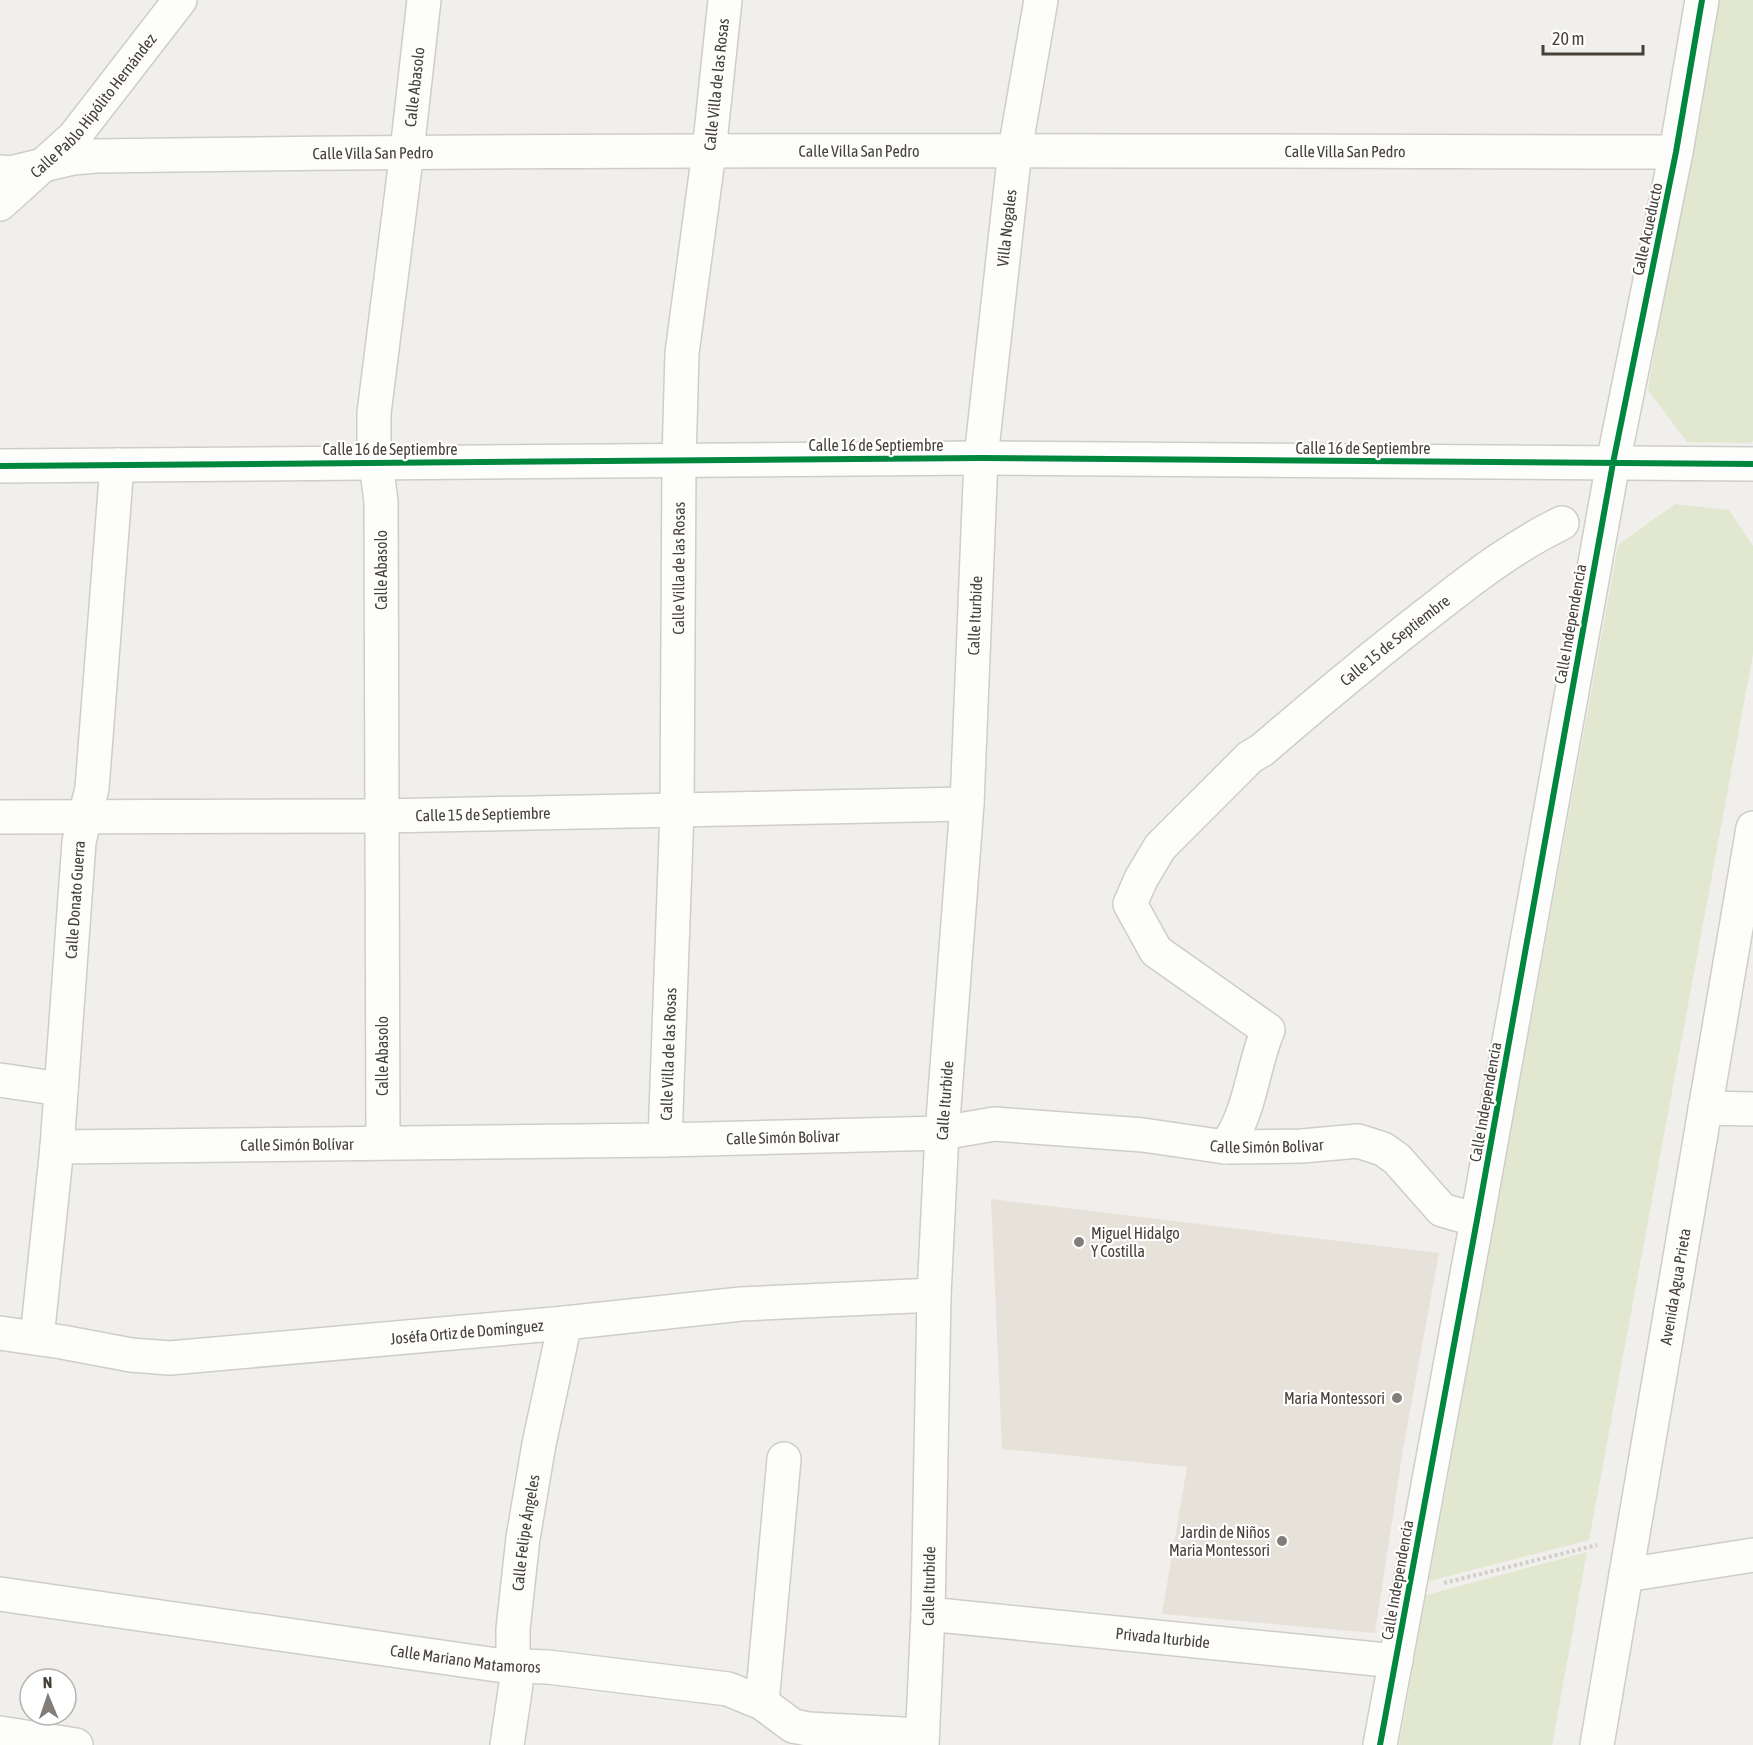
<svg xmlns="http://www.w3.org/2000/svg" width="1753" height="1745" font-family="'Asap Condensed',sans-serif">
  <style>
    .education { fill: #e6e1d9 }
    .green { fill: #e1e8cf }
    .lines { fill: none; stroke-linecap: round; stroke-linejoin: round }
    .minor-casing { stroke: #cfcdca; stroke-width: 36 }
    .tertiary-casing { stroke: #cfcdca; stroke-width: 36 }
    .path { stroke: #d1cfcb; stroke-width: 4; stroke-dasharray: 3 3; stroke-linecap: butt }
    .minor { stroke: #fdfdfc; stroke-width: 33 }
    .tertiary { stroke: #fdfdfc; stroke-width: 33 }
    .cycleway-casing { stroke: #fff; stroke-width: 10 }
    .cycleway { stroke: #00873e; stroke-width: 6 }
    .poi-dot { fill: #827d78; stroke: #fff; stroke-width: 2 }
    .labels { text-anchor: middle; stroke-width: 4.5; stroke-linejoin: round; paint-order: stroke }
    .street-label { font-size: 16px; fill: #464039; stroke: #fff }
    .poi-label { font-size: 16px; fill: #464039; stroke: #fff; text-anchor: end }
  </style>
  <rect width="100%" height="100%" fill="#f1efec"/>
  <path class="education" d="M991,1199l448,54 -36,196 -28,184 -213,-19 25,-147 -185,-18z"/>
  <path class="green" d="M1715,0h38v441l-3,2 -63,-1 -39,-52z
    M1675,504l54,6 24,36v108l-164,886 -160,41 189,-1036z
    M1587,1552l-35,193h-153l27,-150z"/>
  <g class="lines">
    <g class="minor-casing">
      <g id="minor">
        <path id="s1" d="M0,172l10,1 63,-15 23,-2c527,-8 1054,-5 1580,-4"/>
        <path id="s2" d="M0,817l382,-1 585,-12"/>
        <path d="M0,1080l61,9"/>
        <path d="M1705,1108l48,1"/>
        <path id="s3" d="M665,1140l12,-329 2,-351 3,-107 27,-201 16,-152"/>
        <path id="s4" d="M383,1143l-2,-641 -7,-56v-33l33,-262 17,-151"/>
        <path id="s5" d="M57,1147l608,-7 277,-7 52,-9 149,11 82,12 77,-1 56,-5 25,8 14,10 45,51 35,10"/>
        <path id="s6" d="M1225,1147c26,-33 27,-80 43,-117l-112,-79 -26,-47 11,-25 19,-32 90,-90 12,-7c58,-50 117,-99 178,-146 38,-30 78,-60 122,-81"/>
        <path id="s7" d="M0,1333l62,9 69,13 39,3 395,-35 176,-19 193,-9"/>
        <path id="s8" d="M37,1338l20,-191 22,-305 13,-54 25,-323"/>
        <path d="M1626,1575l127,-20"/>
        <path id="s9" d="M0,1594l497,71 51,2 180,22 34,14 31,23 15,3 113,6"/>
        <path id="s10" d="M928,1614l468,47"/>
        <path d="M762,1703l22,-244"/>
        <path d="M0,1733l76,12"/>
        <path id="s11" d="M507,1745l9,-61 -1,-19 -2,-7v-29l10,-91 16,-94 26,-121"/>
        <path id="s12" d="M922,1745l6,-131 6,-319 8,-162 25,-329 14,-346 34,-308 26,-150"/>
        <path d="M1380,1745l97,-525 136,-757 63,-311 26,-152"/>
        <path id="s13" d="M1597,1745l156,-917"/>
      </g>
    </g>
    <g class="tertiary-casing">
      <g id="tertiary">
        <path id="s14" d="M0,204l74,-67 106,-137"/>
        <path d="M0,466l981,-8 772,6"/>
      </g>
    </g>
    <path class="path" d="M1444,1583l153,-38"/>
    <use href="#minor" class="minor"/>
    <use href="#tertiary" class="tertiary"/>
    <g class="cycleway-casing">
      <path id="cycleway" d="M0,466l981,-8 772,6
        M1380,1745l97,-525 136,-757 63,-311 26,-152"/>
    </g>
    <use href="#cycleway" class="cycleway"/>
  </g>
  <g class="poi-dot">
    <circle cx="1079" cy="1242" r="6"/>
    <circle cx="1397" cy="1398" r="6"/>
    <circle cx="1282" cy="1541" r="6"/>
  </g>
  <g class="labels">
    <g class="street-label">
      <text dy="6" stroke="none"><textPath href="#s3" startOffset="1058">Calle Villa de las Rosas</textPath></text>
      <text dy="6" stroke="none"><textPath href="#s4" startOffset="1059">Calle Abasolo</textPath></text>
      <text dy="6" stroke="none"><textPath href="#s14" startOffset="136">Calle Pablo Hipólito Hernández</textPath></text>
      <text dy="6" stroke="none"><textPath href="#s1" startOffset="861">Calle Villa San Pedro</textPath></text>
      <text dy="6" stroke="none"><textPath href="#s1" startOffset="1347">Calle Villa San Pedro</textPath></text>
      <text dy="6" stroke="none"><textPath href="#s1" startOffset="375">Calle Villa San Pedro</textPath></text>
      <text dy="6" stroke="none"><textPath href="#s12" startOffset="1520">Villa Nogales</textPath></text>
      <text transform="translate(1647 229) rotate(-78)" y="6">Calle Acueducto</text>
      <text x="876" y="451">Calle 16 de Septiembre</text>
      <text x="1363" y="454">Calle 16 de Septiembre</text>
      <text x="390" y="455">Calle 16 de Septiembre</text>
      <text dy="6" stroke="none"><textPath href="#s3" startOffset="572">Calle Villa de las Rosas</textPath></text>
      <text transform="translate(381 570) rotate(-90)" y="6">Calle Abasolo</text>
      <text dy="6" stroke="none"><textPath href="#s12" startOffset="1131">Calle Iturbide</textPath></text>
      <text transform="translate(1570 624) rotate(-80)" y="6">Calle Independencia</text>
      <text dy="6" stroke="none"><textPath href="#s6" startOffset="694">Calle 15 de Septiembre</textPath></text>
      <text dy="6" stroke="none"><textPath href="#s2" startOffset="483">Calle 15 de Septiembre</textPath></text>
      <text dy="6" stroke="none"><textPath href="#s8" startOffset="440">Calle Donato Guerra</textPath></text>
      <text dy="6" stroke="none"><textPath href="#s3" startOffset="86">Calle Villa de las Rosas</textPath></text>
      <text transform="translate(382 1056) rotate(-90)" y="6">Calle Abasolo</text>
      <text dy="6" stroke="none"><textPath href="#s12" startOffset="645">Calle Iturbide</textPath></text>
      <text transform="translate(1485 1102) rotate(-80)" y="6">Calle Independencia</text>
      <text dy="6" stroke="none"><textPath href="#s5" startOffset="726">Calle Simón Bolívar</textPath></text>
      <text dy="6" stroke="none"><textPath href="#s5" startOffset="240">Calle Simón Bolívar</textPath></text>
      <text dy="6" stroke="none"><textPath href="#s5" startOffset="1212">Calle Simón Bolívar</textPath></text>
      <text dy="6" stroke="none"><textPath href="#s13" startOffset="465">Avenida Agua Prieta</textPath></text>
      <text dy="6" stroke="none"><textPath href="#s7" startOffset="470">Joséfa Ortiz de Domínguez</textPath></text>
      <text dy="6" stroke="none"><textPath href="#s11" startOffset="214">Calle Felipe Ángeles</textPath></text>
      <text transform="translate(1397 1580) rotate(-80)" y="6">Calle Independencia</text>
      <text dy="6" stroke="none"><textPath href="#s12" startOffset="159">Calle Iturbide</textPath></text>
      <text dy="6" stroke="none"><textPath href="#s10" startOffset="236">Privada Iturbide</textPath></text>
      <text dy="6" stroke="none"><textPath href="#s9" startOffset="470">Calle Mariano Matamoros</textPath></text>
    </g>
    <g class="poi-label">
      <text x="1091" y="1239" text-anchor="start">Miguel Hidalgo<tspan x="1091" dy="18">Y Costilla</tspan></text>
      <text x="1385" y="1404">Maria Montessori</text>
      <text x="1270" y="1538">Jardin de Niños<tspan x="1270" dy="18">Maria Montessori</tspan></text>
    </g>
  </g>
  <g transform="translate(48 1697) rotate(358)"><circle r="28" fill="#ffffff" stroke="#b5b3b0" stroke-width="1.5"/>
  <path d="M0-4.5L10 22L0 15L-10 22Z" fill="#827d78"/>
  <text y="-9" font-size="16" font-weight="bold" text-anchor="middle" fill="#464039">N</text>
  </g>
  <path d="M1543 45v9h100v-9" fill="none" stroke="#464039" stroke-width="3"/>
  <text x="1552" y="45" font-size="18" fill="#464039" stroke="#ffffff" stroke-width="4.5" paint-order="stroke">20 m</text>
</svg>
